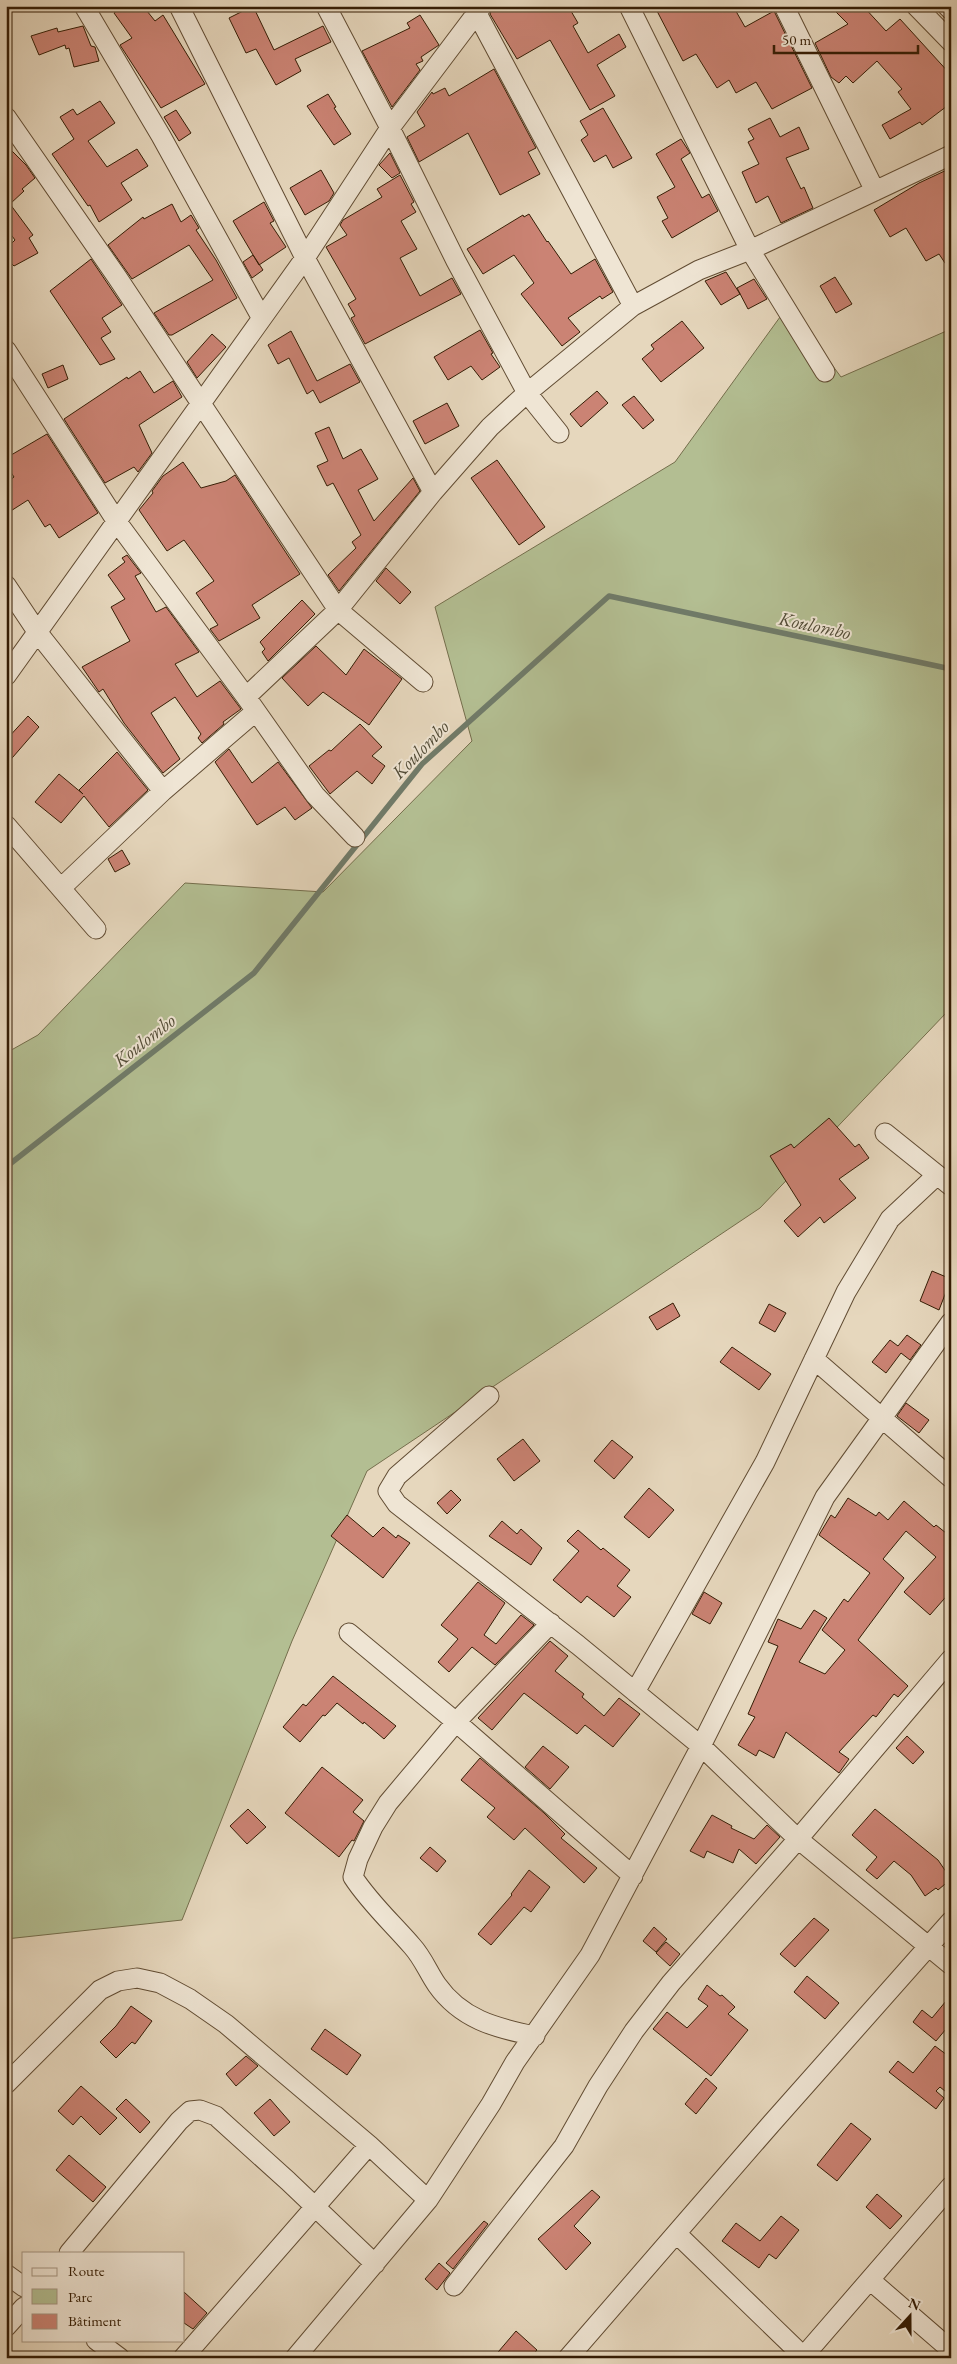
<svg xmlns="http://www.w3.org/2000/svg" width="957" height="2364" font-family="'EB Garamond',serif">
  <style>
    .green { fill: #b3be92; stroke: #746e4c }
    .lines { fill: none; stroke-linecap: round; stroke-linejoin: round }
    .stream { stroke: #707b69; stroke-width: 5.5 }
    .building { fill: #cb8374; stroke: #351d05 }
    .minor-casing { stroke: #614c33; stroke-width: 21 }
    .minor { stroke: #efe5d4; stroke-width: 19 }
    .labels { text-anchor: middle; stroke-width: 4; stroke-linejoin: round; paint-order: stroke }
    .water-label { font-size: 19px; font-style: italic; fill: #524c37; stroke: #efe5d4 }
  </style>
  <rect width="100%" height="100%" fill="#e6d7bd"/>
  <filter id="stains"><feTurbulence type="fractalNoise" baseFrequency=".004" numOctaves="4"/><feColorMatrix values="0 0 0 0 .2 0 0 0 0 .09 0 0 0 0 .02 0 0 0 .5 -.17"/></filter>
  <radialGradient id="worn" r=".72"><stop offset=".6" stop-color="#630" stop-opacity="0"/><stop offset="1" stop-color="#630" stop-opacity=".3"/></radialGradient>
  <path class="green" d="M788,306l53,71 110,-48v682l-4,1 -187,196 -393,263 -75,170 -110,279 -176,19v-886l32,-18 147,-152 138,9 149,-151 -37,-134 240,-145z"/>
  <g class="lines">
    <path class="stream" d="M6,1167l248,-194 168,-209 187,-168 342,73"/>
  </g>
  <path class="building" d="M123,6h20l12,15 8,-6 42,69 -44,24 -41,-63 12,-7 -18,-25z
    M253,6l21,44 49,-24 8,16 -36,17 6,12 -25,14 -20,-36 -10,4 -17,-35z
    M493,6h75l10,17 -5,3 15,27 31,-19 7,13 -29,18 18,31 -25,14 -40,-70 -33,19 -27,-45z
    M666,6h67l12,21 29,-16 38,77 -40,21 -16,-27 -20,11 -7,-13 -12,8 -21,-34 -13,7 -26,-50z
    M830,6h33l23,25 14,-12 51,56v28l-29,22 -2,-3 -30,17 -8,-14 29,-16 -13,-17 4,-3 -25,-28 -24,22 -7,-7 -7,7 -8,-6 -16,-34 33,-19z
    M420,15l19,30 -18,12 2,4 -7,3 4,6 -28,37 -30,-56 48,-23 -3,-5z
    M83,26l8,20 4,1 4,14 -25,6 -5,-19 -3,1 -1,-4 -26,10 -8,-19 26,-8 1,4z
    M494,69l42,79 -8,4 12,22 -40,21 -32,-62 -49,29 -12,-25 18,-11 -8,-14 15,-20 1,2 12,-6 4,8z
    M328,94l8,13 -2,1 17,26 -17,11 -27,-39z
    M100,101l15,22 -27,18 19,26 30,-18 11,17 -27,17 11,17 -33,22 -9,-17 -2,1 -36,-52 22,-15 -14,-22 13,-8 4,6z
    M603,108l29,50 -19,10 -7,-13 -12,7 -13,-22 7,-5 -8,-14z
    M176,110l15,23 -12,8 -15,-24z
    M770,118l10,19 19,-10 10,22 -23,9 15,31 3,-2 9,21 -32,15 -13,-27 -12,7 -14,-31 17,-8 -11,-22 6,-3 -6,-10z
    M681,139l9,14 -9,6 21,39 7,-4 9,17 -46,27 -10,-17 6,-3 -11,-21 18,-10 -19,-33z
    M6,145l20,20 9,13 -13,11 2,2 -14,13 23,31 -4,3 9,15 -24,13 -8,-8v-9l9,-9 -9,-12z
    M390,153l10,20 -8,5 -13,-13z
    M951,168v104l-12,-18 -13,7 -20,-33 -16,9 -16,-27 45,-27z
    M321,170l13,23 -5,8 -24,14 -15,-27z
    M400,175l14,27 -3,2 5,8 -15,9 16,28 -17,9 20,38 32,-18 9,16 -96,50 -14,-26 4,-2 -7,-12 8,-5 -30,-52 21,-12 -7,-10 3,-5 39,-23 -5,-8z
    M264,202l10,19 -4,2 16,24 -27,18 -26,-44z
    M172,204l9,18 10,-7 8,13 -3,2 20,30 21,38 -65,37h-3l-15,-22 59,-33 -24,-35 -57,34 -24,-34 35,-28 1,2z
    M529,214l18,28 1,-1 23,33 24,-15 18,33 -11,7 -2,-3 -32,22 12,14 -18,14 -41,-52 13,-11 -20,-28 -31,19 -16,-25 56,-34 1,2z
    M253,255l10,15 -11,8 -9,-16z
    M91,259l31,46 -20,13 9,14 -10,6 14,21 -15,6 -50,-74z
    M726,272l14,22 -19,11 -16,-24z
    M835,277l17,27 -16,9 -16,-27z
    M754,279l13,20 -19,10 -11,-21z
    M682,321l22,27 -43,34 -19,-23 12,-10 -3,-4z
    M480,330l13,23 -2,1 9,13 -18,13 -11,-14 -23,14 -14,-23z
    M291,331l26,50 33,-17 10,18 -40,21 -7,-13 -6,4 -18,-36 -11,6 -10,-19z
    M212,334l14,13 -29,31 -10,-16z
    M63,365l5,14 -20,9 -6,-14z
    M140,371l14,22 19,-12 9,16 -43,28 13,28 -14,19 -4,-5 -29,16 -41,-64 63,-42 1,2z
    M597,391l11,12 -27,24 -11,-13z
    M634,396l20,24 -11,9 -21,-24z
    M447,403l12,23 -34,18 -12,-23z
    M329,427l14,32 18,-10 17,30 -20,11 16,31 39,-43 7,13 -81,100 -11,-16 28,-27 -4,-6 9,-7 -28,-52 -6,3 -10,-20 11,-5 -13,-28z
    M47,434l51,79 -39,25 -9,-14 -5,3 -17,-27 -22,14v-31l8,-6 -8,-12v-7z
    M497,460l48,67 -26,18 -48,-67z
    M183,462l18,26 25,-7 9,-6 65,99 -48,31 8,13 -41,23 -9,-12 8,-4 -22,-32 18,-12 -30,-41 -17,11 -28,-41 14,-17 -1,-2 11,-15z
    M127,555l14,18 -6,3 21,36 10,-5 33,45 -24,12 22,33 23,-16 21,28 -18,13 1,2 -22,19 -4,-5 3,-4 -26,-37 -24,16 29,46 -17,14 -39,-50 -21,-34 -4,3 -17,-25 48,-26 -19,-34 14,-8 -17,-24 17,-13 -3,-4z
    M386,568l25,24 -11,12 -24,-23z
    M302,600l13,14 -47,47 -6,-9 3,-3 -5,-7z
    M316,646l30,29 18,-26 38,30 -33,46 -46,-33 -15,14 -26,-28z
    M28,716l11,11 -33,38v-25z
    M360,724l22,23 -10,9 13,10 -13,18 -15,-13 -27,23 -21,-28 20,-16 2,1z
    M229,749l23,34 26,-21 34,46 -17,12 -10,-13 -28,18 -42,-63z
    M117,752l31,38 -39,37 -25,-31 -23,27 -26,-21 24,-28 24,20 -4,-4z
    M122,850l8,14 -15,8 -7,-13z
    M829,1118l26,29 4,-3 10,14 -30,21 17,19 -32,25 -4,-6 -22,20 -14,-16 17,-16 -31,-49 21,-12 3,4z
    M932,1271l19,8 -12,31 -19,-9z
    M673,1303l7,13 -23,14 -8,-13z
    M769,1304l17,9 -11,19 -16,-9z
    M907,1335l14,10 -11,15 -9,-7 -15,20 -14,-11 18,-22 8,6z
    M732,1347l39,27 -12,16 -39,-28z
    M906,1403l23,17 -10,13 -22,-17z
    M523,1439l17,22 -26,20 -17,-22z
    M612,1440l21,17 -19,22 -20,-18z
    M649,1488l25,22 -25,28 -25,-21z
    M451,1490l10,10 -14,14 -10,-11z
    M848,1498l28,18 3,-4 9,8 16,-19 30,26 2,-2 15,12v54l-21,24 -26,-23 32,-35 -30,-26 -23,28 21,19 -46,62 50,46 -10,11 -4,-3 -18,23 -3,-2 -34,37 10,7 -10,14 -53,-41 -12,26 -15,-8 -3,6 -18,-11 17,-28 -7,-3 30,-68 -10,-4 10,-23 23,10 13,-19 13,8 -28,44 26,12 20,-24 -23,-20 22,-31 4,3 22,-29 -51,-38 12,-20 4,3z
    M347,1515l26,22 10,-10 13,11 2,-3 12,8 -27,35 -52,-42z
    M502,1521l15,13 4,-5 21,19 -11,17 -42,-29z
    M578,1530l23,20 2,-2 27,22 -13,16 14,11 -17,20 -27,-21 -6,7 -28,-23 26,-29 -12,-10z
    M478,1582l27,21 -21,32 12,9 25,-29 13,10 -39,40 -23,-18 -23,25 -11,-10 20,-23 -17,-14z
    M704,1592l18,11 -12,21 -18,-10z
    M550,1641l18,15 -13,15 29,23 -2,3 22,19 15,-18 21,16 -27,33 -28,-22 -8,9 -53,-41 -32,37 -14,-12z
    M333,1676l63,50 -12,13 -20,-17 -1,2 -26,-21 -12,13 -2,-1 -23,27 -17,-15 20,-23 3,2z
    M907,1736l17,16 -11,12 -17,-16z
    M543,1746l26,21 -19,22 -25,-22z
    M480,1758l64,55 21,21 -4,4 36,30 -13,15 -59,-55 -11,12 -27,-23 8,-9 -34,-28z
    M322,1767l41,33 -10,12 11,9 -10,20 -2,-1 -13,17 -54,-44z
    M248,1809l18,18 -19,17 -17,-18z
    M875,1809l63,51 13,19 -13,11 -2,-2 -11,8 -14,-21 -17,-14 -17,18 -11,-9 11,-13 -25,-22z
    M712,1815l20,11 -1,2 23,11 13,-14 13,12 -24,27 -17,-15 -6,14 -26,-12 -3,7 -14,-7z
    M430,1847l16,14 -9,11 -17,-14z
    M529,1870l21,17 -19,25 -7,-5 -33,38 -13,-11 34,-39 -1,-1z
    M814,1918l15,12 -34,37 -15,-13z
    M654,1927l13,12 -11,13 -13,-11z
    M666,1942l14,12 -10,12 -14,-13z
    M807,1976l32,27 -14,16 -31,-27z
    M707,1985l13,11 2,-1 13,12 -7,7 20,16 -37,46 -58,-47 14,-17 20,16 21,-22 -10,-7z
    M951,1995v28l-15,18 -23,-19 9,-12 10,8z
    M131,2006l21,15 -17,23 -3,-2 -16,16 -16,-16 16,-16z
    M325,2029l36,26 -14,20 -36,-26z
    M935,2046l16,12v38l-11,-9 -4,4 8,7 -8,11 -47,-37 9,-11 15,12z
    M246,2056l12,10 -22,20 -10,-12z
    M706,2078l11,10 -21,26 -11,-10z
    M81,2086l36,32 -17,17 -19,-19 -8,9 -15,-14z
    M126,2099l24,23 -10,11 -24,-24z
    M270,2099l20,23 -16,14 -20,-23z
    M851,2123l20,16 -34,42 -20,-16z
    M69,2155l37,32 -13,15 -37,-32z
    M592,2190l8,7 -26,29 17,17 -25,27 -28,-31z
    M877,2194l25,22 -12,13 -24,-22z
    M781,2216l18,14 -23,29 -7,-5 -10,14 -37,-27 14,-18 24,18z
    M484,2221l4,3 -35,45 -7,-6z
    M439,2263l11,10 -13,17 -12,-11z
    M184,2292l23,21 -14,16 -9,-6z
    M516,2331l21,19 -7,8h-37z"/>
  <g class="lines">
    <g class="minor-casing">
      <path id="minor" d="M84,6l77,130 100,181
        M179,6l126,252 128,234
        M326,6l64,122 66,133 71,132 32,40
        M473,6l160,300
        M629,6l121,244 75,122
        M784,6l91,185
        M916,6l35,36
        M947,6l4,4
        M6,117l111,160 221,333 85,72
        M6,350l111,172 129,175 69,98 40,42
        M6,585l32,48 125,158
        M6,676l299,-418 85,-130 92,-122
        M246,697l92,-87 95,-118 57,-65 37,-34 106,-87 66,-36 51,-20 201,-95
        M6,825l90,104
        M61,888l102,-97 92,-79
        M885,1133l66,53
        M814,1359l137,119
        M489,1396l-92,80 -9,15 9,13 181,141 123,101 97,93 153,126
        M349,1633l107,89 177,154
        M635,1692l130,-230 81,-170 44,-73 47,-44
        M535,2036c-40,-8 -74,-17 -98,-51 -9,-13 -14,-27 -25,-39 -19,-22 -43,-44 -59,-69l5,-18 15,-32 15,-24 68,-81 95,-99
        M6,2084l94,-94 18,-9 19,-3 23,5 30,16 36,25 143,121 59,55
        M677,2234l126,122
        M69,2253l110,-132 11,-10 10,-1 16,6 72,65 87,83
        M6,2274l18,13
        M870,2280l81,70
        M454,2286l110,-140 34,-60 36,-55 37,-48 127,-144 153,-180
        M6,2327l18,-20
        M96,2340l24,18
        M183,2358l186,-213
        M295,2358l133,-158 63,-96 24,-42 75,-107 111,-209 124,-249 126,-175
        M568,2358l203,-234 180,-203
        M802,2358l149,-172"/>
    </g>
    <use href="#minor" class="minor"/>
  </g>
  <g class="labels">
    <g class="water-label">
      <text transform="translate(815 625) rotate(12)" y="7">Koulombo</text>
      <text transform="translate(420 749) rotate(-46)" y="7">Koulombo</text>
      <text transform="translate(144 1040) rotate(-38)" y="7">Koulombo</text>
    </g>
  </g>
  <rect width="957" height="2364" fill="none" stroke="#e6d7bd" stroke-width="25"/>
  <rect x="8" y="8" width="942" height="2349" fill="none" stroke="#351d05" stroke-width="2.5"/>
  <rect x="12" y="12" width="932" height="2339" fill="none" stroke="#351d05"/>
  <rect x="22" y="2252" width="162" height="90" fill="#efe5d4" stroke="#a59581"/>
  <rect x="32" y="2268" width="25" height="8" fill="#efe5d4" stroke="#a59581"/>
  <text x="68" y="2276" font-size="15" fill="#351d05">Route</text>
  <rect x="32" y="2289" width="25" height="15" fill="#b3be92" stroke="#a59581"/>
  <text x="68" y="2302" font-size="15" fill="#351d05">Parc</text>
  <rect x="32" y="2314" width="25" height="15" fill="#cb8374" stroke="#a59581"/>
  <text x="68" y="2326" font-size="15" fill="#351d05">Bâtiment</text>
  <g transform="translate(910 2316) rotate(21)" stroke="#efe5d4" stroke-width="4" paint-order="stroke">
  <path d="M0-4L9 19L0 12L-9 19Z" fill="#351d05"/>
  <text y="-8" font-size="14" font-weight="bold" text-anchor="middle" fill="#351d05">N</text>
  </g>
  <path d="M774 45v8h144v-8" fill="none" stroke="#351d05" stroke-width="2.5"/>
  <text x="782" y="45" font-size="15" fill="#351d05" stroke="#efe5d4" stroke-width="4" paint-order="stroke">50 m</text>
  <rect width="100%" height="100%" filter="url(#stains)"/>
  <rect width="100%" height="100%" fill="url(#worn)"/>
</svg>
